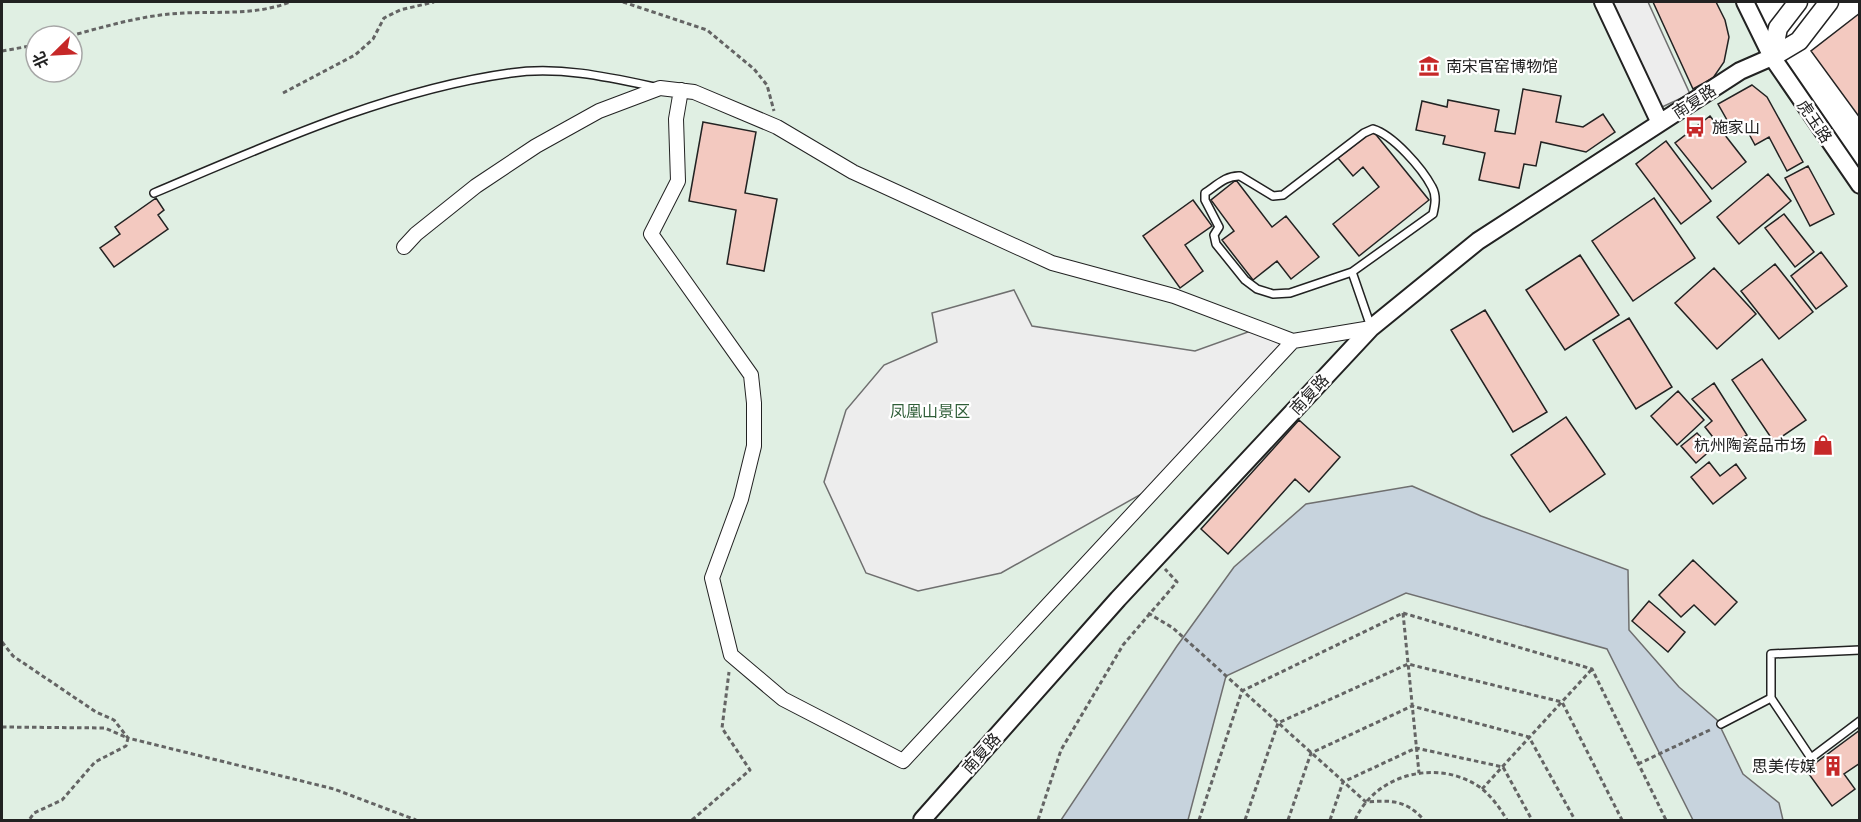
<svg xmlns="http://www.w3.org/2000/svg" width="1861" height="822" font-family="'Fira Sans Condensed','Noto Sans SC',sans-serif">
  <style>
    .green { fill: #e0efe3; stroke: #6f6f6f; stroke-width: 1.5; fill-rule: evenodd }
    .parking { fill: #ededed; stroke: #6f6f6f; stroke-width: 1.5 }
    .water { fill: #c7d3dd; stroke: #6f6f6f; stroke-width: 1.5 }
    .building { fill: #f3c9c0; stroke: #222; stroke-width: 1.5 }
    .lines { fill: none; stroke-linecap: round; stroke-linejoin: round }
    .service-casing { stroke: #222; stroke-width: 10 }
    .minor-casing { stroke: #222; stroke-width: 16 }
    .tertiary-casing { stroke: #222; stroke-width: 20 }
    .secondary-casing { stroke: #222; stroke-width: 21 }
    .path { stroke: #646464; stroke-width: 3; stroke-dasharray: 4.5 3; stroke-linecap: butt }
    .service { stroke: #fff; stroke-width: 7 }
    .minor { stroke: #fff; stroke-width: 14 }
    .tertiary { stroke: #fff; stroke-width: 16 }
    .secondary { stroke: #fff; stroke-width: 18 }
    .labels { text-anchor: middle; stroke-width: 4.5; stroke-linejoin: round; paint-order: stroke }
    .poi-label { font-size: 16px; fill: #222; stroke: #fff; text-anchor: start }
    .street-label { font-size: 16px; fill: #222; stroke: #fff }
    .park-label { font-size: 16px; fill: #2f5e38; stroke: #fff }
  </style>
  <rect width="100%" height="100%" fill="#fff"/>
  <path class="green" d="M2,2h1747l63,106 47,63v649h-1857zM36,36h36v36h-36z"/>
  <path class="parking" d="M1610,2h38l42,92 -30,14z
    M1014,290l18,36 163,25 64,-23 34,13 -132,142 -160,90 -83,18 -52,-18 -42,-91 22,-72 38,-45 53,-23 -5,-29z"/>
  <path class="water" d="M1412,486l69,30 147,54 1,60 50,57 38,33 26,54 36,29 4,17h-90l-86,-171 -201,-56 -180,83 -38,144h-127l116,-174 57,-79 72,-63z"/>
  <path class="building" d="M1653,2h63l9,18 4,17 -5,25 -11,16 -20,11z
    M1860,13v105l-49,-67z
    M1752,85l15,12 36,65 -16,9 -18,-34 -14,8 -13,-24 -11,6 -13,-23z
    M1523,89l38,7 -5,26 27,5 20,-13 12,18 -29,20 -45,-10 -5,24 -12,-2 -5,24 -40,-8 6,-27 -42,-9 2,-8 -29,-6 6,-29 25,6 1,-7 51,10 -4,21 20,3z
    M1710,116l36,46 -34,27 -37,-46z
    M703,122l53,10 -11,61 32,6 -13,72 -37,-7 9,-54 -47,-9z
    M1373,131l56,69 -70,56 -26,-32 46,-37 -16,-20 -10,9 -15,-18z
    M1666,141l45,60 -30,23 -45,-60z
    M1808,166l26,48 -24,12 -25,-48z
    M1768,174l23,27 -52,43 -22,-27z
    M1236,180l36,47 14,-11 33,41 -28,22 -14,-18 -24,19 -31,-40 12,-9 -23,-31z
    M156,198l8,12 -6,5 10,14 -54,38 -14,-19 20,-14 -5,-7z
    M1654,198l41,60 -62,43 -41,-60z
    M1193,200l19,26 -27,19 18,26 -23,17 -37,-52z
    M1784,214l30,38 -19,15 -30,-39z
    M1821,252l26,34 -31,23 -25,-33z
    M1580,255l39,60 -54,35 -39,-60z
    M1775,264l38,48 -34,27 -38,-48z
    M1714,268l42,46 -39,35 -42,-46z
    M1485,310l62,102 -34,20 -62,-102z
    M1629,318l43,69 -36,22 -43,-69z
    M1762,359l44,61 -32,22 -42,-62z
    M1714,383l33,52 -24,15 -18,-23 7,-6 -20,-22z
    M1678,391l26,29 -27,25 -26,-29z
    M1566,417l39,57 -55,38 -39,-57z
    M1299,420l41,37 -31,35 -14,-13 -67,75 -27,-25z
    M1697,433l15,16 -16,14 -15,-17z
    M1709,462l11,14 16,-12 10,14 -33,26 -22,-27z
    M1693,560l44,42 -22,23 -21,-20 -13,12 -22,-22z
    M1649,601l36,31 -17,20 -36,-31z
    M1860,730v33l-16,11 11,15 -23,17 -26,-36z"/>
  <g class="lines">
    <g class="service-casing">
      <path id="service" d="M1373,129c20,6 49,39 59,58 5,9 3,18 1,27l-81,58 -62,21 -17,1 -16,-5 -12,-9 -29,-36 -2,-9 5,-8 -14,-27v-7c11,-7 21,-18 35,-17l33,20 10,-1 81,-62z
        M154,193c114,-48 234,-103 357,-120 48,-7 97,4 144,14
        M1352,272l19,55
        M1771,698v-44l89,-4
        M1721,724l50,-26 40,60 49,-37"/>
    </g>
    <g class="minor-casing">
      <path id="minor" d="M681,90l-5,29 2,62 -27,53 100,141 3,28v43l-13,53 -29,79 19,77 52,44 120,62 390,-420
        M404,247l12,-13 60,-48 60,-40 63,-35 61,-23 34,4 83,35 76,45 199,91 122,33 119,45 78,-13"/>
    </g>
    <g class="tertiary-casing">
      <path id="tertiary" d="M1603,2l57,121
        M1745,2l27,55 88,128
        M922,820l196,-221 253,-271 107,-87 262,-170 32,-14"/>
    </g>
    <g class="secondary-casing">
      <path id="secondary" d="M1772,57l27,-16 30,-39
        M1772,57l6,-29 20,-26"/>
    </g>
    <path class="path" d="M623,2l84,28 47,39 13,16 7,26
      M70,36c33,-9 67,-19 100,-22 41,-4 82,3 120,-12
      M2,51l34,-6
      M283,93l72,-38 18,-16 11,-21 16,-8 34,-8
      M1148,613l25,15 193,174c26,-2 40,-2 58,18
      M1403,613l16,160
      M2,642l11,14 83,56 18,8 14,18 206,51 82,31
      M2,727l103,1 23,10 -2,8 -31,16 -33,38 -28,13 -5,7
      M1638,764l74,-35
      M1482,789l110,-120
      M692,820l58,-50 -28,-42 7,-56
      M1038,820l23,-70 62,-105 54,-63 -12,-13
      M1199,820l43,-129 161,-78 189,56 74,151
      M1245,820l33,-97 130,-59 154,38 60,118
      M1288,820l23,-67 101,-47 117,31 46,83
      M1330,820l13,-38 73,-34 87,19 29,53
      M1355,820c21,-47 84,-62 126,-32 11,9 19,20 26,32"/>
    <use href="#service" class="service"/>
    <use href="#minor" class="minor"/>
    <use href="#tertiary" class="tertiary"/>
    <use href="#secondary" class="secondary"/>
  </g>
  <defs>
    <g id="museum-bare" transform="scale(1.62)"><path d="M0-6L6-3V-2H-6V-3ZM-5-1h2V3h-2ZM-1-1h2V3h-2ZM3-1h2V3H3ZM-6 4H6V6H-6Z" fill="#c62828" stroke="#fff" stroke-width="2.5" paint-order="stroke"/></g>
    <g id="bus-bare" transform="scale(1.62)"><path d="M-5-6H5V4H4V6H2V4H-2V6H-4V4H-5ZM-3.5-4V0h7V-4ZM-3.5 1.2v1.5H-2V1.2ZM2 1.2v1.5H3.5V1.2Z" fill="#c62828" stroke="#fff" stroke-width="2.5" paint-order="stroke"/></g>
    <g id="shop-bare" transform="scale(1.62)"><path d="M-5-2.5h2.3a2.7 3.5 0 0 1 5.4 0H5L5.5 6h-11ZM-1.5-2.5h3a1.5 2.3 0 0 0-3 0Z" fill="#c62828" stroke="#fff" stroke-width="2.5" paint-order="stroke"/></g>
    <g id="building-bare" transform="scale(1.62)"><path d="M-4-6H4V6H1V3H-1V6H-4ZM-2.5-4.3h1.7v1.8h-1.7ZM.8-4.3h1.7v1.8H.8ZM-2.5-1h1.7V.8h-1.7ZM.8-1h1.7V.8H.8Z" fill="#c62828" stroke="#fff" stroke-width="2.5" paint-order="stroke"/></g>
  </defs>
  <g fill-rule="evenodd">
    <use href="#museum-bare" x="1429" y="66"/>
    <use href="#bus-bare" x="1695" y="127"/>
    <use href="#shop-bare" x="1823" y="445"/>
    <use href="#building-bare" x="1833" y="766"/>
  </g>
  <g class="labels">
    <g class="poi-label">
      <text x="1446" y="72">南宋官窑博物馆</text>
      <text x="1712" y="133">施家山</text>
      <text x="1806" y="451" text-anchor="end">杭州陶瓷品市场</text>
      <text x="1816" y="772" text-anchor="end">思美传媒</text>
    </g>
    <g class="street-label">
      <text transform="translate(1694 101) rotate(-33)" y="6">南复路</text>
      <text transform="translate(1815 121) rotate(56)" y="6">虎玉路</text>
      <text transform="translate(1309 394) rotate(-47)" y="6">南复路</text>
      <text transform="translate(981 753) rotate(-48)" y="6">南复路</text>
    </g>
    <g class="park-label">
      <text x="930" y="417">凤凰山景区</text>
    </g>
  </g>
  <rect width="1861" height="822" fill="none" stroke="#222222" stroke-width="6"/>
  <g transform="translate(54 54) rotate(246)"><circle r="28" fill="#ffffff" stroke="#a7a7a7" stroke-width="1.5"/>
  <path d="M0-4.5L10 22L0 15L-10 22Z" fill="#c62828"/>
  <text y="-9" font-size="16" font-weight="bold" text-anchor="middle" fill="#222222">北</text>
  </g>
</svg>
